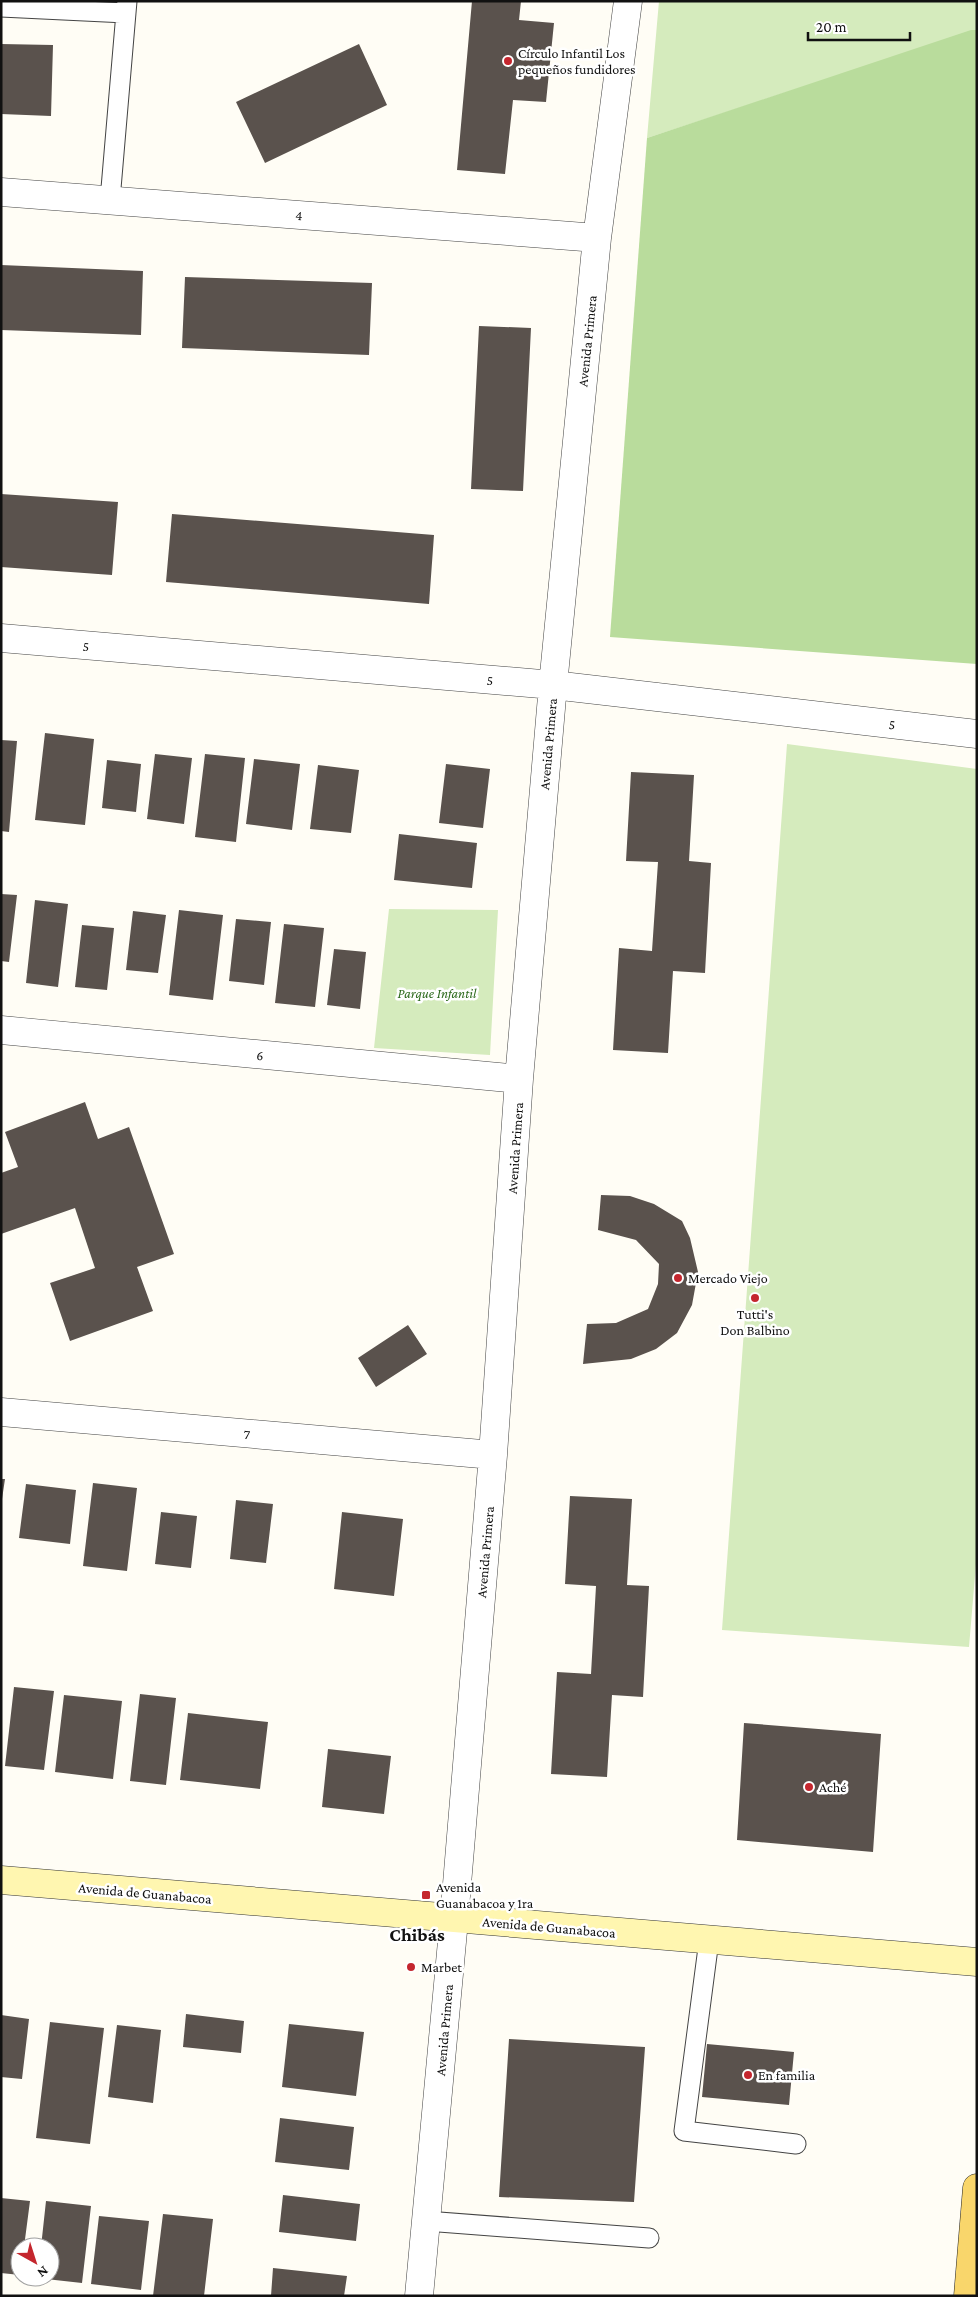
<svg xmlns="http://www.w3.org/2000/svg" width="978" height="2297" font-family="'Crimson Pro',serif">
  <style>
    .green { fill: #d5ebbd }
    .forest { fill: #b9dc9c }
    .building { fill: #5a524d }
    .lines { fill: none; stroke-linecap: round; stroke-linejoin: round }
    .lane-casing { stroke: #444; stroke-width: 21 }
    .street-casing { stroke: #444; stroke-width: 29 }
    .secondary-casing { stroke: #333; stroke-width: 29 }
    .primary-casing { stroke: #222; stroke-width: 29 }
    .lane { stroke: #fff; stroke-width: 19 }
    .street { stroke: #fff; stroke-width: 28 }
    .secondary { stroke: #fff6b0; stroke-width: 28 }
    .primary { stroke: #f9d66b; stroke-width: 28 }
    .poi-dot { fill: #c4262e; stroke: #fff; stroke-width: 2 }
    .labels { text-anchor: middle; stroke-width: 5; stroke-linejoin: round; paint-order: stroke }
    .poi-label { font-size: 14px; fill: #111; stroke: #fff; text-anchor: start }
    .street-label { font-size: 14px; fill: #111; stroke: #fff }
    .park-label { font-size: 14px; font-style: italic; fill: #2f6b1f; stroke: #fff }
    .district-label { font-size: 19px; font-weight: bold; fill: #111; stroke: #fff }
  </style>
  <rect width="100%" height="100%" fill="#fffdf5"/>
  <path class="green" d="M659,1h318v29l-330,108z
    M787,744l190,25v783l-8,95 -247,-17z
    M389,909l109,1 -8,145 -116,-7z"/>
  <path class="forest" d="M971,30h6v634l-367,-27 37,-499z"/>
  <path class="building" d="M472,1h49l-2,19 35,3 -8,79 -33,-2 -8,74 -48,-4z
    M1,44l52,1 -2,71 -50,-2z
    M359,44l28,61 -122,58 -29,-61z
    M1,265l142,6 -2,64 -140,-5z
    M185,277l187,6 -3,72 -187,-7z
    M479,326l52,2 -8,163 -52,-2z
    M1,494l117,8 -6,73 -111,-8z
    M172,514l262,21 -5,69 -263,-22z
    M45,733l49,6 -9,86 -50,-5z
    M1,740l16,1 -8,91 -8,-1z
    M155,754l37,4 -8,66 -37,-5z
    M205,754l40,4 -9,84 -41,-5z
    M254,759l46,5 -8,66 -46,-6z
    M107,760l34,4 -5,48 -34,-4z
    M446,764l44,5 -7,59 -44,-5z
    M318,765l41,5 -8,63 -41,-4z
    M631,772l63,3 -5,86 22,2 -6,110 -32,-2 -5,82 -55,-3 6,-102 33,3 6,-89 -32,-1z
    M399,834l78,9 -5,45 -78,-8z
    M1,894l16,1 -8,67 -8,-1z
    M35,900l33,4 -10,83 -32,-4z
    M179,910l44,5 -10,85 -44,-5z
    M133,911l33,4 -8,58 -32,-3z
    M236,919l35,3 -7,63 -35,-4z
    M284,924l40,4 -9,79 -40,-4z
    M82,925l32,3 -7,62 -32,-3z
    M334,949l32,3 -6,57 -33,-4z
    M85,1102l13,37 31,-12 45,127 -37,13 16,44 -83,30 -20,-58 45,-15 -20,-60 -74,26v-61l17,-6 -13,-35z
    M601,1195l29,1 24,8 28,17 8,17 8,34 -6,33 -15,28 -21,16 -25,10 -48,5 4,-40 29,-1 32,-14 10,-25 1,-20 -23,-24 -38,-10z
    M408,1325l19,29 -51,33 -18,-29z
    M1,1479h4l-3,20h-1z
    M93,1483l44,5 -10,83 -44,-5z
    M26,1484l50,6 -6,54 -51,-6z
    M570,1496l62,3 -5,86 22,1 -6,111 -31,-2 -5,82 -56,-3 6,-102 34,2 5,-88 -31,-2z
    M236,1500l37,4 -7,59 -36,-4z
    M161,1512l36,4 -6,52 -36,-4z
    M342,1512l61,7 -9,77 -60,-7z
    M14,1687l40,4 -10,79 -39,-4z
    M140,1694l36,4 -10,87 -36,-4z
    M64,1695l58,6 -9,78 -58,-7z
    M188,1713l80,9 -8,67 -80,-9z
    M744,1723l137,11 -8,118 -136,-12z
    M328,1749l63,7 -7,58 -62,-7z
    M186,2014l58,7 -3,32 -58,-6z
    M1,2015l28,4 -7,60 -21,-2z
    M50,2022l54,6 -14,116 -54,-6z
    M289,2024l75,8 -8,64 -74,-9z
    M117,2025l44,5 -8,73 -45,-6z
    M509,2039l136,8 -11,155 -135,-5z
    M707,2044l87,8 -5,53 -87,-8z
    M280,2118l74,9 -5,43 -74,-8z
    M283,2195l77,9 -4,37 -77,-9z
    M1,2198l29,3 -6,46h-4v28l-19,-2z
    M46,2201l45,5 -9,77 -45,-5 13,-1v-30h-9z
    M163,2214l50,5 -9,77h-51z
    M99,2216l50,5 -8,69 -50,-6z
    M273,2268l74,8 -3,20h-73z"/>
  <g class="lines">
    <g class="lane-casing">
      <path id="lane" d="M1,7l125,6
        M110,200l17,-199
        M709,1940l-25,191 112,13
        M426,2221l223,17"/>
    </g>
    <g class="street-casing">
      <path id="street" d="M1,192l596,46
        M1,638l552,47 424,49
        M1,1030l518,49
        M1,1412l492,43
        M419,2296l35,-376 39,-465 26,-376 34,-394 44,-447 31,-237"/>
    </g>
    <g class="secondary-casing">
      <path id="secondary" d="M1,1880l976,82"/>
    </g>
    <g class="primary-casing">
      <path id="primary" d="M968,2296l9,-108"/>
    </g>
    <use href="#lane" class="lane"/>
    <use href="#street" class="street"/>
    <use href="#secondary" class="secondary"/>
    <use href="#primary" class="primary"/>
  </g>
  <g class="poi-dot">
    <circle cx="508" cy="61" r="5"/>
    <circle cx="678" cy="1278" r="5"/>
    <circle cx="755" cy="1298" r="5"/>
    <circle cx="809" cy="1787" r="5"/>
    <rect x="421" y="1890" width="10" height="10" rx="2.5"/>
    <circle cx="411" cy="1967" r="5"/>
    <circle cx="748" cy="2075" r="5"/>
  </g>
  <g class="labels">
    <g class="poi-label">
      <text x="518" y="58">Círculo Infantil Los<tspan x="518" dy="16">pequeños fundidores</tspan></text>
      <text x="688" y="1283">Mercado Viejo</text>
      <text x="755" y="1319" text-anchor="middle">Tutti's<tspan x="755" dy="16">Don Balbino</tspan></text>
      <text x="819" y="1792">Aché</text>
      <text x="436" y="1892">Avenida<tspan x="436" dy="16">Guanabacoa y 1ra</tspan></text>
      <text x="421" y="1972">Marbet</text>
      <text x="758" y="2080">En familia</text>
    </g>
    <g class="street-label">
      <text transform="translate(299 215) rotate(4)" y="5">4</text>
      <text transform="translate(587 341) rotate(-84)" y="5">Avenida Primera</text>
      <text transform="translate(86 646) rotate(5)" y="5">5</text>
      <text transform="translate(490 680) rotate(5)" y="5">5</text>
      <text transform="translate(892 724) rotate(6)" y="5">5</text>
      <text transform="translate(548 744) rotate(-85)" y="5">Avenida Primera</text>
      <text transform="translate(260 1055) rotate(5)" y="5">6</text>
      <text transform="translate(515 1148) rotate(-86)" y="5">Avenida Primera</text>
      <text transform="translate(247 1434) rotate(5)" y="5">7</text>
      <text transform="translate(485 1552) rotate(-85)" y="5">Avenida Primera</text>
      <text transform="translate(145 1893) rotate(5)" y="5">Avenida de Guanabacoa</text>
      <text transform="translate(549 1927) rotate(5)" y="5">Avenida de Guanabacoa</text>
      <text transform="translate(444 2030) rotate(-85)" y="5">Avenida Primera</text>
    </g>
    <g class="park-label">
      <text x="437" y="998">Parque Infantil</text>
    </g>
    <g class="district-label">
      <text x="417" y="1941">Chibás</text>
    </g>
  </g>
  <rect width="978" height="2297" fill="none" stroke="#111111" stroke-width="5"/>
  <g transform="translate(35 2262) rotate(141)"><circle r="24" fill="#ffffff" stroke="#a0a0a0"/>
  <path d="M0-4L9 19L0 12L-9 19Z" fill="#c4262e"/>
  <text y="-8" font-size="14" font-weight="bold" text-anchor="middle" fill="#111111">N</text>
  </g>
  <path d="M808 32v8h102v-8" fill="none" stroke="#111111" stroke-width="2.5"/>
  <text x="816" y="32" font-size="15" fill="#111111" stroke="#ffffff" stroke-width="4" paint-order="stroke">20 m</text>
</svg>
